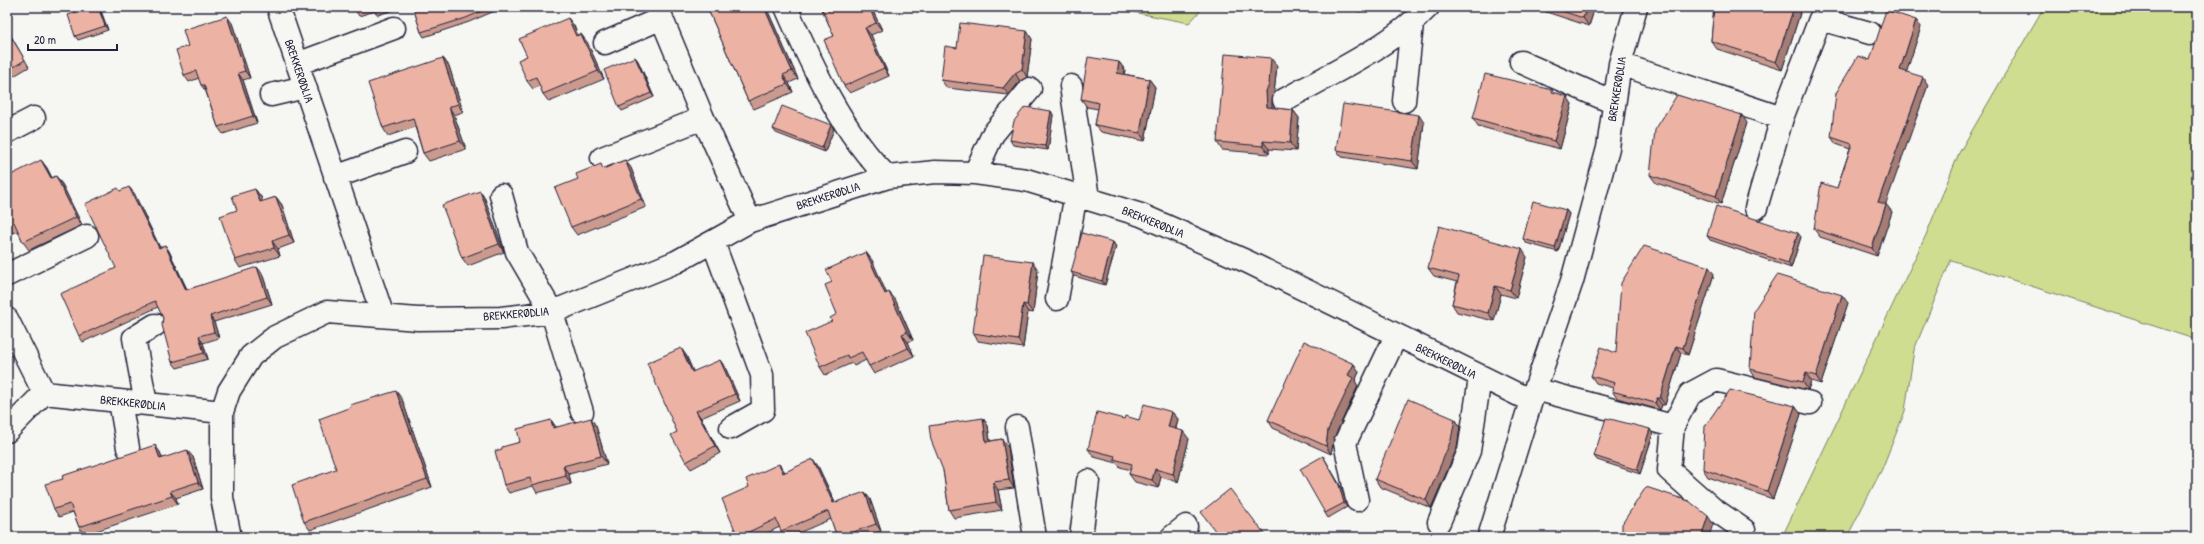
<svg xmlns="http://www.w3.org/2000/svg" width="2204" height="544" font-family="'Patrick Hand',sans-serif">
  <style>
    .green { fill: #cedd90; stroke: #788066 }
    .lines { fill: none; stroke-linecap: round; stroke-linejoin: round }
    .minor-casing { stroke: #22223b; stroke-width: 25 }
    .minor { stroke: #f6f6f2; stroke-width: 22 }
    .wall { fill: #cb9a8e; stroke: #22223b }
    .shaded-wall { fill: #a57d74; stroke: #22223b }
    .building { fill: #ecb3a5; stroke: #22223b }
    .labels { text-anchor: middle; stroke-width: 4; stroke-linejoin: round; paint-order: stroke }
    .street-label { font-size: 12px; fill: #22223b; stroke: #f6f6f2 }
  </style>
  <rect width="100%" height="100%" fill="#f6f6f2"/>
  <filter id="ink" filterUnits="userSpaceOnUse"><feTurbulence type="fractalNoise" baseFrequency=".025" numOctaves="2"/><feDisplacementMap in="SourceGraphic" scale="8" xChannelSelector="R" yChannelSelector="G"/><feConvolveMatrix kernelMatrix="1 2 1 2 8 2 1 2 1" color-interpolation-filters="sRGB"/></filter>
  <g filter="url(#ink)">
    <path class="green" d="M1107,7h97l-15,16z
      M2044,7h153v333l-246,-80 -37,90 -9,61 -23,58 -35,68h-65l144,-302 33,-82z"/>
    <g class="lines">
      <g class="minor-casing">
        <path id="minor" d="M278,7l105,309
          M657,7l46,111 47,103
          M786,7c24,55 58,129 102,170
          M605,43l57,-25
          M1521,62l93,41
          M297,64l97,-36
          M1620,64l162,54 38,-99 50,14
          M1071,86l17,112
          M271,95l34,-8
          M1284,100c48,-27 106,-53 144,-93
          M1404,101l8,-77
          M7,132l27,-14
          M602,158l101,-40
          M975,173l18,-39 37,-45
          M335,177l70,-25
          M501,195l16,57 35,60 30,100
          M1756,208l26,-90
          M713,242l49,133 1,35 -32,18
          M7,275l80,-39
          M1057,299l19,-105
          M7,319l37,74
          M1535,389l138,37 17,-32 26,-14 94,23
          M120,401l8,47
          M146,404l-12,-66 21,-13
          M1673,426l-4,44 43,38 32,22
          M1017,427l18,110
          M7,431l37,-38 178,19
          M1357,500l-12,-57 51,-107
          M1439,522l30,-71 11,-73
          M230,537l-8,-39v-86l7,-21 22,-35 24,-19 52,-25 91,7 83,-1 51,-6 124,-50 74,-41 138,-44 47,-5 40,1 51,7 115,35 107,47 283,139
          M1081,537l7,-56
          M1172,537l14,-11
          M1489,537l42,-136 41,-120 36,-133 12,-84 16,-57"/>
      </g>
      <use href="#minor" class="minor"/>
    </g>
    <path class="wall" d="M82,7h22l-4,1 8,22 -30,10 -3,-4 9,-27z
      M353,7h50l-25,8 -3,-4 -16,5z
      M413,7h91l-35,15 -45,15 -3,-5z
      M707,7h59l32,72 -9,4 4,9 -39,17 -6,-8z
      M821,7h50l11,23 -11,5 18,41 -39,17 -6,-7 -10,-50z
      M1348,7h14l-2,5z
      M1368,7h11l-1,4z
      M1536,7h59l-6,19 -52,-17z
      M1714,7h88l-20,63 -65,-21 -6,-8z
      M1877,7h19l-2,6z
      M568,18l6,8 4,10 9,6 17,37 -55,23 -6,-8 -3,-8 -7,3 -6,-8v-25z
      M1916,20l5,7 -15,45 22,13 -43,119 7,8 -15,44 -57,-19 -6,-8 23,-41 13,-39 -14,-5 -5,-7 39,-77z
      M232,23l18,55 -7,2 14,43 -34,11 -5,-7 -12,-35 -5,-7 -2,-7 -10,4 -5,-7 4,-29z
      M7,29l22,38 -22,13z
      M1032,39l-5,38 -7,4 -11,14 -62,-7 -6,-8 16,-32z
      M635,57l3,4 16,36 -32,14 -3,-4z
      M443,58l6,8 14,46 -9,3 12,34 -37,12 -6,-8 -8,-26 -27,9 -5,-8z
      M1119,62l6,8 -1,4 25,5 6,8 -10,54 -44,-9 -6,-7 3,-16 -11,-2 -6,-8z
      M1277,66l-3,27 -2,6v9l21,2 6,8 -3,33 -27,-2v5l-47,-4 -5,-8z
      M1555,93l17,11 -12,45 -82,-23 -5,-8z
      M1051,111l2,4 -5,35 -35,-5 -3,-5z
      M1424,123l-6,46 -76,-12 -6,-7z
      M1747,123l-26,81 -65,-21 -6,-8z
      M831,125l3,4 -9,23 -49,-19 -3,-4z
      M41,160l6,8 5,10 10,6 20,41 -53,25 -6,-8 -5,-11 -5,2 -6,-9z
      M625,160l6,8 15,39 -69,28 -6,-8 33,-59z
      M255,189l6,8 1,5 14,-5 6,8 12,38 -16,6 2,7 -40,12 -5,-8 2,-50z
      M120,191l14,2 26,55 5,-3 4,6 18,38 75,-16 10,31 -58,18 5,16 -16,5 5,16 -31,9 -5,-6 -9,-44 -5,-11 -75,35 -4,-6 37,-68z
      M480,191l5,8 19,53 -36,14 -6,-8z
      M1566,210l3,4 -11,38 -32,-9 -3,-4z
      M1707,236l94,1 -10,31 -81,-28z
      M1113,242l3,5 -11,38 -31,-9 -3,-4z
      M1527,257l-11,41 -15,-4 -7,27 -37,-9 -5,-8 5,-22 -23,-6 -6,-8z
      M872,260l14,33 9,6 18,41 -5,2 6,14 -40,18 -5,-8 -3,-6 -12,6 -2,-3 -27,12 -5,-8 12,-46 5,-7 -5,-32z
      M1038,270l-5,43 -5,-1 -5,36 -45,-7 -5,-8z
      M1714,274l-26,81 -7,-2 -16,52h-3l-2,5 -43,-12 -5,-7 1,-3 -17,-5 -5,-7 25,-23z
      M1848,303l-27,81 -10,-3 -3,9 -53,-13 -5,-8z
      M686,355l7,17 32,-5 15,34 -39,17 19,35 -29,16 -5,-7 -9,-30z
      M1354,364l5,8 -4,9 3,5 -24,52 -3,16 -58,-26 -5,-8z
      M402,399l30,88 -122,43 -6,-8 32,-53z
      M1172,412l6,7 -2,10 13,10 -11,43 -17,-5 -3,11 -23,-6 -6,-8 2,-4 -11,-3 -3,-4 -23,-6 -6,-8 36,-30 15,1z
      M1801,414l-28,85 -65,-22 -5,-8z
      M983,418l5,8 2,15 12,-2 6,8 6,41 -16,2 4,20 -48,8 -5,-8 -6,-40z
      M1455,419l5,7 -3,22 -26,60 -51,-21 -5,-8z
      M551,420l5,7 40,-1 11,38 -38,10 2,10 -34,9 -4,-7 -24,7 -5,-8 -2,-36 18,-7z
      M1653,434l-13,40 -43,-14 -3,-4z
      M160,452l2,6 31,-1 10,32 -27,9 2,6 -94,31 -5,-8 -6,-15 -14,5 -5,-8z
      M1323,456l19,33 5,18 -19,11 -3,-5z
      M779,464l6,8 33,-6 17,36 35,-3 11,32 -16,6h-28l-6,-18 -42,18h-3l-5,-6 -1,-4 -22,10h-19l10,-50z"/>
    <path class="shaded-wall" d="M98,7h1l1,2 8,21 -3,-4z
      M764,7h2l32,72 -6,-8z
      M869,7h2l11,23 -6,-7z
      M1356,7h6l-2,5z
      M1375,7h4l-1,4z
      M1587,7h8l-6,19 -6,-8z
      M1794,7h8l-20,63 -6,-8z
      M1890,7h6l-2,6z
      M227,16l5,7 18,55 -5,-7z
      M568,18l6,8 8,18 -6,-8z
      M1916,20l5,7 -16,50 -5,-7z
      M865,28l6,7 18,41 -5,-8z
      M1027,31l5,8 -5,38 -5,-8z
      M581,34l6,8 17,37 -6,-8z
      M635,57l3,4 16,36 -3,-4z
      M443,58l6,8 14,46 -5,-8z
      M1271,58l6,8 -3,27 -2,6v16l-5,-8 -1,-16z
      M1119,62l6,8 -2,11 -6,-8z
      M238,73l5,7 14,43 -4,-7z
      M1015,73l5,8 -11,14 -6,-7z
      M783,75l6,8 4,9 -6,-8z
      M1923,77l5,8 -44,124 -6,-7z
      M1149,79l6,8 -10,54 -5,-8z
      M1567,96l5,8 -12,45 -6,-8z
      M449,107l5,8 12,34 -6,-8z
      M1293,110l6,8 -3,33 -6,-8z
      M1051,111l2,4 -5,35 -3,-4z
      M1419,115l5,8 -6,46 -6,-8z
      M1742,115l5,8 -26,81 -5,-8z
      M831,125l3,4 -9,23 -3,-4z
      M1263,141l6,8v5l-6,-8z
      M41,160l6,8 9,18 -5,-8z
      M625,160l6,8 15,39 -5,-8z
      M56,176l6,8 20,41 -6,-8z
      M129,187l5,6 29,61 -4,-6z
      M255,189l6,8 4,13 -5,-8z
      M480,191l5,8 19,53 -5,-8z
      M276,197l6,8 12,38 -5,-8z
      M1886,204l6,8 -15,44 -5,-8z
      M1566,210l3,4 -11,38 -3,-4z
      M1798,233l3,4 -10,31 -3,-5z
      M272,241l6,8 2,7 -6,-8z
      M1113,242l3,5 -11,38 -3,-4z
      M165,245l4,6 21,45 -4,-6z
      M1522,249l5,8 -11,41 -6,-8z
      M866,252l6,8 18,41 -5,-7z
      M1033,262l5,8 -5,43 -6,-8z
      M257,267l5,6 10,31 -5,-7z
      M1709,267l5,7 -26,81 -5,-7z
      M1495,286l6,8 -7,27 -6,-8z
      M889,292l6,7 18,41 -6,-8z
      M1842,295l6,8 -27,81 -5,-8z
      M1023,304l5,8 -5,36 -5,-8z
      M210,316l4,6 5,16 -5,-6z
      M902,334l6,8 6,14 -6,-8z
      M199,336l4,7 5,16 -4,-6z
      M1676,346l5,7 -16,52 -5,-7z
      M681,348l5,7 11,25 -5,-8z
      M720,360l5,7 15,34 -5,-7z
      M1354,364l5,8 -4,9 3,5 -24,52 -3,16 -5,-8 2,-16 20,-55z
      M1806,373l5,8 -3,9 -5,-8z
      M396,391l6,8 30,88 -5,-8z
      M1657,398l5,7 -2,5 -5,-7z
      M1795,406l6,8 -28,85 -6,-8z
      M696,411l5,7 19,35 -5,-7z
      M1172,412l6,7 -4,16 -6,-8z
      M591,418l5,8 11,38 -6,-8z
      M983,418l5,8 3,24 -5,-8z
      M1455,419l5,7 -3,22 -26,60 -5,-8z
      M551,420l5,8h-3z
      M1650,429l3,5 -13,40 -3,-4z
      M1183,431l6,8 -11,43 -5,-8z
      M1002,439l6,8 6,41 -5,-8z
      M155,445l5,7 5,14 -5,-7z
      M187,450l6,7 10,32 -5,-7z
      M1323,456l19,33 5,18 -3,-4z
      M813,459l5,7 20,44 -5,-7z
      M779,464l5,7 4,9 -5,-7z
      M563,466l6,8 2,10 -5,-8z
      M1155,469l6,8 -3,11 -6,-8z
      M993,482l5,8 4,20 -6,-8z
      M170,491l6,7 2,6 -6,-8z
      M865,492l5,7 11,32 -5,-7z
      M1708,516l5,8 -4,13h-8z"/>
    <path class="building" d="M90,7h8l7,19 -30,10 -7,-21z
      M413,7h78l-25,11 -45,14z
      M707,7h57l28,64 -9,4 4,9 -39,17z
      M821,7h48l7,16 -11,5 19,40 -40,18 -20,-46 10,-4z
      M1550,7h37l-4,11z
      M1714,7h80l-18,55 -65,-21z
      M1886,10l30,10 -16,50 23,7 -45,125 8,2 -14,44 -58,-19 7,-46 16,5 15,-44 -21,-7 5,-44 22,-37 12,4z
      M227,16l18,55 -7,2 15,43 -35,11 -14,-42h-3l-5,-14 -12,4 -8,-25 12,-4 -5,-16z
      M568,18l8,18 5,-2 17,37 -55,23 -7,-17 -9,4 -9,-21 9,-4 -8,-17z
      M960,23l67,8 -5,38 -7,4 -12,15 -62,-8 4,-34 12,2z
      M7,30l18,30 -18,11z
      M1225,54l46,4 -2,27 -3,6 1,16 26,3 -3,33 -27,-2v5l-46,-4z
      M635,57l16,36 -32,14 -15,-37z
      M1088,57l31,5 -2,11 32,6 -9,54 -45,-8 4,-22 -18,-4z
      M443,58l15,46 -9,3 11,34 -37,12 -10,-35 -30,10 -15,-45z
      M1485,74l68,16 -1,2 15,4 -13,45 -81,-23z
      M1677,95l65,20 -26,81 -66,-21 5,-45z
      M1343,104l76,11 -7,46 -76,-11z
      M782,106l49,19 -9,23 -49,-19z
      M1025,107l26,4 -6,35 -35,-6 4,-19z
      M41,160l10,18 5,-2 20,41 -53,25 -9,-20 -6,3 -1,-1v-47z
      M625,160l16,39 -70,28 -16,-39 23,-9 -2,-5 25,-10 2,5z
      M129,187l30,61 6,-3 21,45 71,-23 10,30 -57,19 4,16 -15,4 5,17 -32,9 -10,-37 1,-7 -8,-17 -76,35 -19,-42 56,-26 -31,-64 33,-16 2,3z
      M255,189l5,13 16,-5 13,38 -17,6 2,7 -39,12 -15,-44 17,-6 -5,-14z
      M480,191l19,53 -37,14 -20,-53z
      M1533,201l33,9 -11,38 -32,-9z
      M1716,206l82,27 -10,30 -81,-27z
      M1439,226l83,23 -12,41 -15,-4 -7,27 -36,-9 7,-28 -31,-8z
      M1082,233l31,9 -11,39 -31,-9z
      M1644,246l65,21 -26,81 -7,-2 -16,52h-3l-2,5 -43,-12 3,-8 -24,-7 10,-29 15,6 5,-70z
      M866,252l19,42 4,-2 18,40 -5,2 6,14 -39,18 -7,-14 -14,6 -1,-3 -27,12 -15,-34 27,-12 -2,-3 7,-4 -12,-29 7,-3 -6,-12z
      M983,256l50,6 -6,43 -4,-1 -5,36 -45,-7z
      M1777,275l65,20 -26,81 -10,-3 -3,9 -53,-13 4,-59z
      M1304,341l50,23 -6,11 5,3 -25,52 -2,16 -58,-26z
      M681,348l11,24 28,-12 15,34 -39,17 19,35 -29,16 -15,-27 6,-3 -30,-69z
      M1730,390l65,16 -28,85 -64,-22 2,-43z
      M396,391l31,88 -123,43 -12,-37 44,-16 -17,-50 32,-12 -1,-2z
      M1408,399l47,20 -4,21 -25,60 -51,-21z
      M1144,404l28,8 -4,15 15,4 -10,43 -18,-5 -3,11 -23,-6 3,-10 -18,-5 1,-3 -27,-7 9,-37 27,7 1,-3 14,4z
      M591,418l10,38 -38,10 3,10 -34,9 -2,-7 -26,7 -9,-34 7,-2v-2l18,-5 -3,-13 34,-9 2,8z
      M983,418l3,24 16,-3 7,41 -16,2 3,20 -47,8 -6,-40 -12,-30 -2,-14z
      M1606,418l44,11 -13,41 -43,-14z
      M155,445l5,14 27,-9 11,32 -28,9 2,5 -93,31 -9,-23 -16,5 -9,-25 18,-5 -1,-3z
      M1323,456l16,29 5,18 -19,10 -25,-44z
      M813,459l20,44 32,-11 11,32 -37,13h-2l-9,-26 -47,20 -5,-12 -38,18 -16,-38 27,-12 -3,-8 33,-15 4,9z
      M1646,487l43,14 19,15 -7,21h-79v-13z
      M1230,489l37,48h-57l6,-5 -15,-20z"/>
  </g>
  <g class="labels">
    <g class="street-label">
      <text transform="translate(299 71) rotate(71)" y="4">BREKKERØDLIA</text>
      <text transform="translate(1617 89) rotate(-81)" y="4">BREKKERØDLIA</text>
      <text transform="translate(828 196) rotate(-18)" y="4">BREKKERØDLIA</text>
      <text transform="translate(1153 222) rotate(22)" y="4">BREKKERØDLIA</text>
      <text transform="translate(516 314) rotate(-5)" y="4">BREKKERØDLIA</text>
      <text transform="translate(1446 361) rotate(26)" y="4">BREKKERØDLIA</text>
      <text transform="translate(133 403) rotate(6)" y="4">BREKKERØDLIA</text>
    </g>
  </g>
  <rect width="2204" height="544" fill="none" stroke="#f6f6f2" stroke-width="24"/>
  <rect x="12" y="12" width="2180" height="520" fill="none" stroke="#22223b" stroke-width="1.5" filter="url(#ink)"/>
  <path d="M28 44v6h89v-6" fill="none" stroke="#22223b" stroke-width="2"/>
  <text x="34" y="44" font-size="12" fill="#22223b" stroke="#f6f6f2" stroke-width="3" paint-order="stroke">20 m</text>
</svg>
